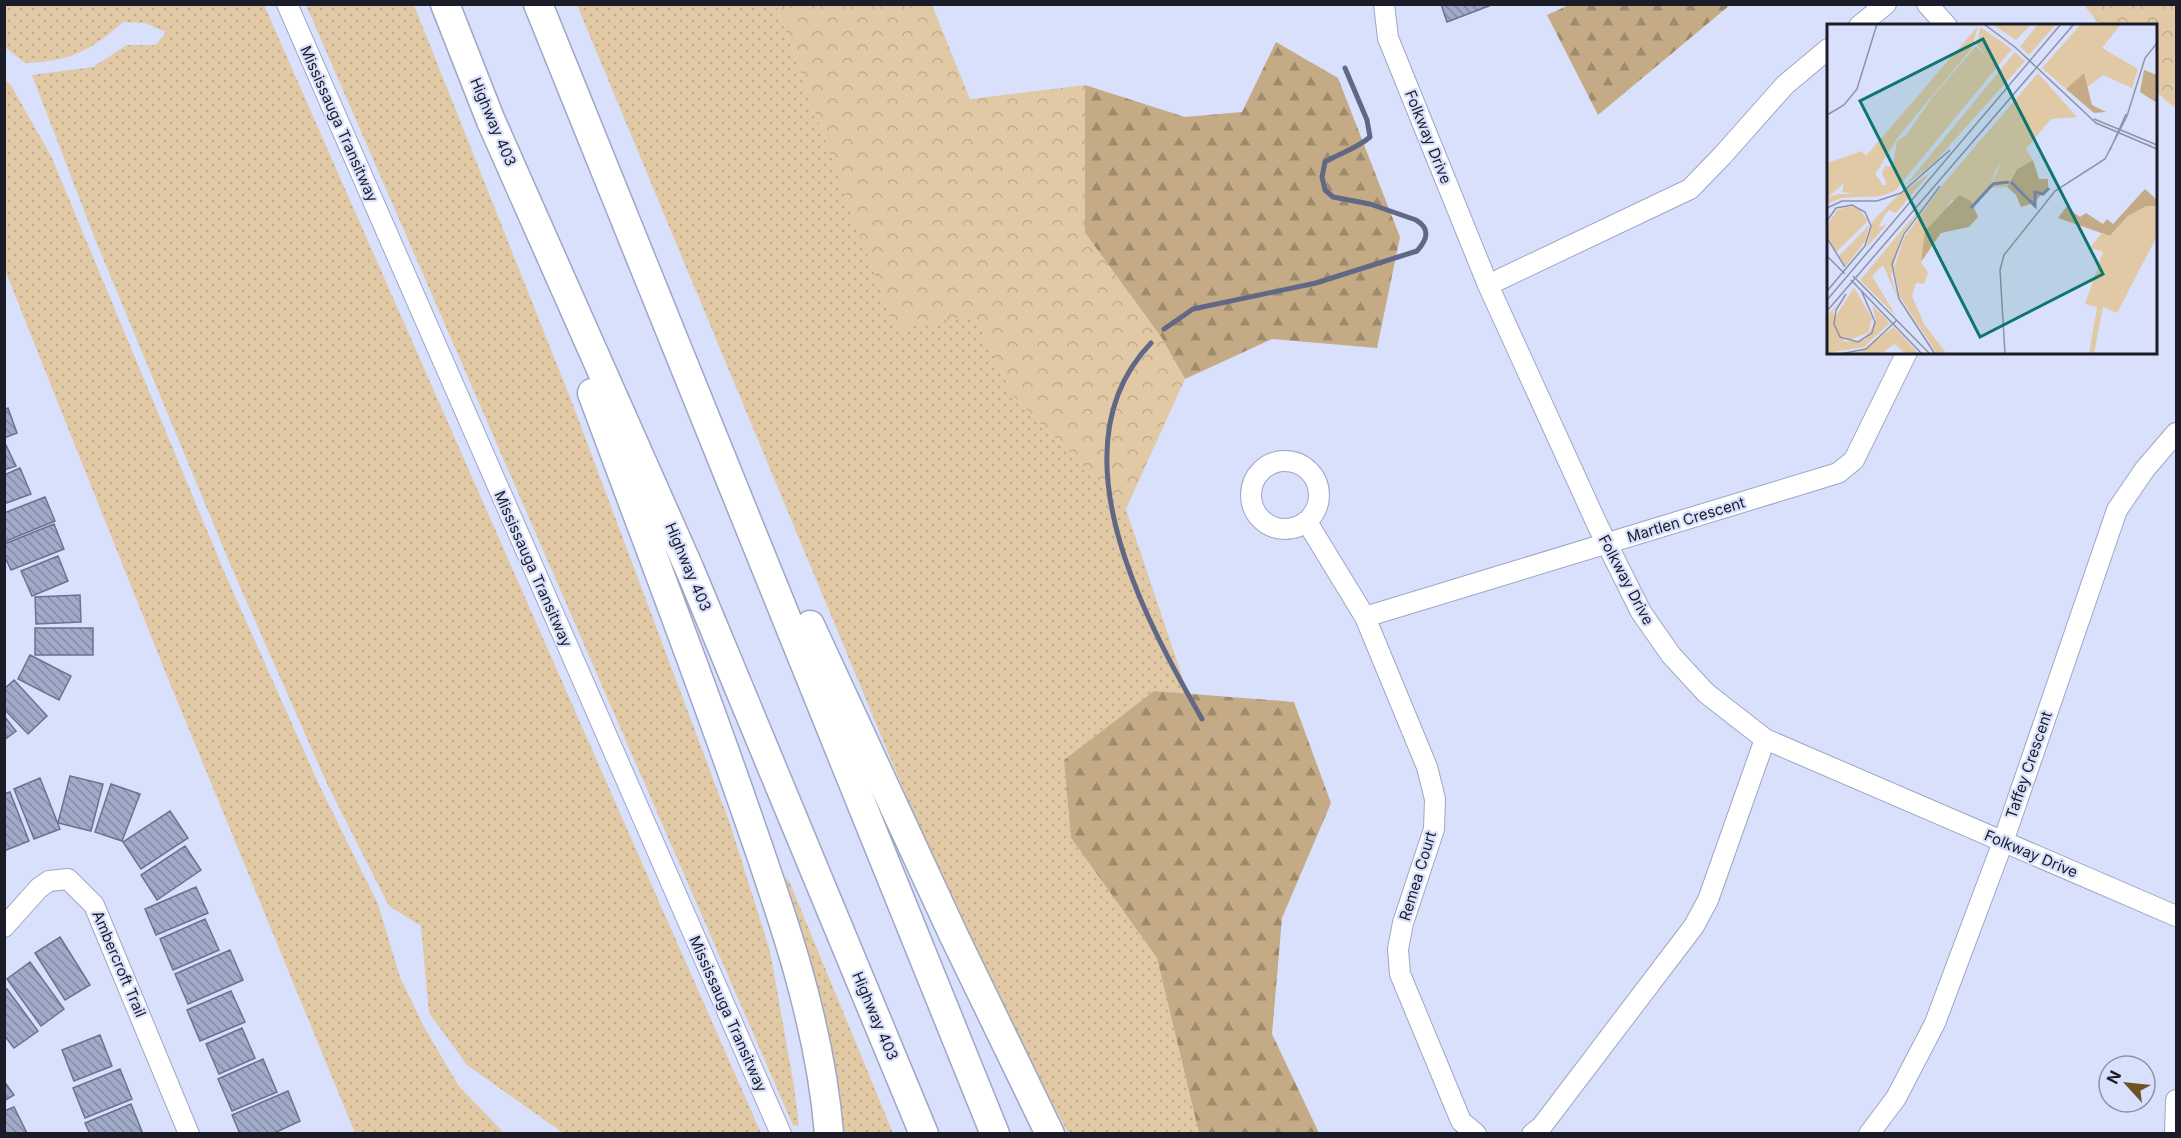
<svg xmlns="http://www.w3.org/2000/svg" width="2181" height="1138" font-family="Inter,sans-serif">
  <style>
    .grass { fill: url(#grass-dots) }
    .forest { fill: url(#forest-firs) }
    .park { fill: url(#park-crowns) }
    .lines { fill: none; stroke-linecap: round; stroke-linejoin: round }
    .stream { stroke: #616886; stroke-width: 5 }
    .building { fill: url(#building-back-hatch); stroke: #6a728f; stroke-width: 1.5 }
    .minor-casing { stroke: #9ea6c5; stroke-width: 22 }
    .highway-casing { stroke: #9ea6c5; stroke-width: 31 }
    .minor { stroke: #fff; stroke-width: 20 }
    .highway { stroke: #fff; stroke-width: 28 }
    .labels { text-anchor: middle; stroke-width: 4.5; stroke-linejoin: round; paint-order: stroke }
    .street-label { font-size: 15px; fill: #1a1d28; stroke: #d9e0fb }
    .inset-river { fill: none; stroke: #7f88af; stroke-width: 3 }
    .inset-road { fill: none; stroke: #8d92a7; stroke-width: 1.5 }
    .view { fill: #0f766e; fill-opacity: 0.15; stroke: #0f766e; stroke-width: 3 }
    .inset-edge { fill: none; stroke: #1a1d28; stroke-width: 3 }
  </style>
  <defs>
    <pattern id="grass-dots" width="8" height="8" patternUnits="userSpaceOnUse" patternTransform="scale(1.5)"><rect width="8" height="8" fill="#e1c9a5"/><path d="M2 2h.1M6 6h.1" fill="none" stroke="#c0ac8e" stroke-width="1.8" stroke-linecap="round"/></pattern>
    <pattern id="forest-firs" width="22" height="20" patternUnits="userSpaceOnUse" patternTransform="scale(1.5)"><rect width="22" height="20" fill="#c4ab85"/><path d="M5 1l3.5 6h-7zM16 11l3.5 6h-7z" fill="#9e8b6d"/></pattern>
    <pattern id="park-crowns" width="20" height="18" patternUnits="userSpaceOnUse" patternTransform="scale(1.5)"><rect width="20" height="18" fill="#e1c9a5"/><path d="M2 6a3 3 0 1 1 6 0M12 15a3 3 0 1 1 6 0" fill="none" stroke="#c0ac8e"/></pattern>
    <pattern id="building-back-hatch" width="6" height="6" patternUnits="userSpaceOnUse" patternTransform="scale(1.5)"><rect width="6" height="6" fill="#a2aaca"/><path d="M-1 5l2 2M0 0l6 6M5-1l2 2" fill="none" stroke="#838aa4"/></pattern>
  </defs>
  <rect width="100%" height="100%" fill="#d9e0fb"/>
  <path class="grass" d="M5,4l259,1 497,1128h-198l-96,-68 -38,-52 -8,-87 -32,-20 -60,-118 -96,-217 -138,-332 -63,-164 61,-8 34,-22h29l10,-13 -21,-9 -22,-1c-34,30 -53,39 -98,41l-20,-16z
    M306,5h108l159,400 157,419 40,127 24,135 5,40 -6,-1z
    M577,5h199l119,324 79,-14 40,82 112,112 62,185 -34,-3 -90,69 7,78 86,120 42,175h-131l-49,-94 -97,-205z
    M4,78l8,9 39,69 175,420 95,213 57,115 22,73 23,48 35,60 46,48h-149l-188,-457 -162,-406z
    M786,877l4,6 103,250h-51l-56,-246z"/>
  <path class="forest" d="M1569,5v-1l161,1 -132,110 -51,-100z
    M1276,42l62,36 62,159 -23,111 -105,-9 -87,40 -24,-42 -76,-104v-148l100,32 57,-5z
    M1154,691l140,11 37,101 -49,115 -10,116 47,99h-120l-42,-175 -86,-120 -7,-78z"/>
  <path class="park" d="M776,5h156l38,94 115,-14v148l76,104 24,42 -59,130 -112,-112 -40,-82 -79,15z
    M2084,5h92v104l-20,-17v-66l-56,-1z"/>
  <g class="lines">
    <path class="stream" d="M1164,329l29,-20 123,-26 101,-32c10,-11 14,-22 -1,-31l-46,-16 -37,-7 -8,-7 -3,-13 3,-15c15,-9 31,-13 45,-25l-3,-17 -22,-52
      M1151,343c-100,104 -7,275 51,376"/>
  </g>
  <path class="building" d="M1441,4h53l-47,18z
    M8,408l9,25 -13,5v-28z
    M4,441l12,25 -12,4z
    M20,468l11,26 -27,10v-29z
    M45,497l10,24 -51,21v-29z
    M54,524l10,25 -53,21 -7,-15v-11z
    M58,556l10,25 -36,15 -11,-25z
    M80,595l1,27 -45,2 -1,-27z
    M35,628h58v27h-58z
    M30,655l41,21 -12,24 -41,-21z
    M14,680l33,36 -19,18 -24,-25v-20z
    M4,716l12,15 -12,9z
    M70,776l33,8 -12,47 -33,-8z
    M40,778l20,51 -26,10 -20,-50z
    M111,784l29,10 -18,47 -27,-9z
    M10,792l19,49 -25,10v-57z
    M170,811l18,27 -47,31 -18,-27z
    M185,846l16,24 -44,30 -16,-25z
    M196,887l12,26 -52,22 -11,-26z
    M205,919l14,31 -46,20 -13,-31z
    M60,937l30,48 -25,15 -30,-47z
    M230,950l13,30 -55,24 -13,-30z
    M30,962l34,47 -23,17 -34,-47z
    M7,989l31,42 -24,17 -10,-13v-43z
    M231,991l14,31 -45,19 -13,-31z
    M242,1028l13,30 -36,16 -13,-30z
    M100,1035l12,31 -38,15 -12,-31z
    M263,1059l14,33 -45,19 -14,-32z
    M120,1069l12,30 -47,19 -12,-30z
    M4,1081l10,14 -10,6z
    M288,1091l12,30 -28,13h-32l-8,-19z
    M131,1104l12,30h-53l-5,-11z
    M14,1107l13,26 -1,1h-22v-23z"/>
  <g class="lines">
    <g class="minor-casing">
      <path id="minor" d="M287,4l494,1130
        M1384,4l4,34 100,247 109,239 44,88 30,43 35,38 59,46 411,177
        M1927,4l20,22
        M1859,26l27,-22
        M1488,285l202,-96 32,-33 63,-71 43,-36
        M1251 495a34 34 0 1 1 68 0a34 34 0 1 1-68 0Z
        M1307,522l58,95 62,150 8,32 -1,30 -31,94 -5,26 2,25 61,147 15,13
        M1365,617l473,-144 16,-13 53,-108
        M4,927l35,-39 10,-7 19,-2 26,26 95,229
        M1532,1134l10,-8 152,-200 14,-26 57,-161
        M1869,1134l27,-36 39,-75 68,-181 114,-332 28,-41 31,-36
        M2175,1134l1,-34"/>
    </g>
    <g class="highway-casing">
      <path id="highway" d="M445,4l46,117 199,449 234,564
        M538,4l457,1130
        M592,393c51,138 104,274 152,413 37,106 76,215 85,328
        M810,625l144,311 96,198"/>
    </g>
    <use href="#minor" class="minor"/>
    <use href="#highway" class="highway"/>
  </g>
  <g class="labels">
    <g class="street-label">
      <text transform="translate(493 122) rotate(67)" y="5">Highway 403</text>
      <text transform="translate(339 124) rotate(66)" y="5">Mississauga Transitway</text>
      <text transform="translate(1428 137) rotate(68)" y="5">Folkway Drive</text>
      <text transform="translate(1686 520) rotate(-17)" y="5">Martlen Crescent</text>
      <text transform="translate(688 567) rotate(67)" y="5">Highway 403</text>
      <text transform="translate(533 569) rotate(66)" y="5">Mississauga Transitway</text>
      <text transform="translate(1626 580) rotate(62)" y="5">Folkway Drive</text>
      <text transform="translate(2029 765) rotate(-71)" y="5">Taffey Crescent</text>
      <text transform="translate(2031 854) rotate(23)" y="5">Folkway Drive</text>
      <text transform="translate(1418 876) rotate(-73)" y="5">Remea Court</text>
      <text transform="translate(119 964) rotate(67)" y="5">Ambercroft Trail</text>
      <text transform="translate(728 1014) rotate(66)" y="5">Mississauga Transitway</text>
      <text transform="translate(875 1016) rotate(67)" y="5">Highway 403</text>
    </g>
  </g>
  <g transform="translate(1827 24)">
    <rect width="330" height="330" fill="#d9e0fb"/>
    <path d="M165,0h39l-15,16zM211,0h18l-27,31 -9,-8zM254,0h40l-19,24 36,21 -6,19 -29,-13 -17,13 -2,-15 -18,16 -24,-21zM151,2l-6,22 -73,88 -24,38 8,11h4l-5,-12 3,-7h8l4,-25 9,-6 28,-40 42,-49 12,12 -11,-13 3,-18 32,22 -117,142 -14,5 -40,2 -14,6 2,-7 9,-3h15l-11,-2 2,-9 -17,15v-35l35,-12 4,5zM188,28l10,9 -91,102 -29,23zM211,49l39,44 -26,2 -11,-13 -44,64 -6,18 -17,17 -2,-4 -20,-1 -8,16 -18,16 -4,30 7,11 -4,11 -8,-1 -4,13 12,28 23,30h-10l-37,-57 -6,-29 10,-30 39,-54zM104,148l-35,41 -7,-3 -3,3 -8,15 9,-4 -20,23 5,-25 24,-25zM97,180l-22,31 -11,40 7,24 -15,-34 -11,11 24,40 -36,-36zM23,182l10,4 8,11 -32,31 -8,-15v-13l9,-14zM42,201l-3,15 -20,26 -7,-10zM27,264l18,30 -4,15 -19,7 -11,-7 -3,-16zM11,279l-5,9 12,30 20,-2 11,-20 -4,-15 18,18 -26,24 -37,6v-37zM67,303l25,27h-13l-12,-10 -13,10h-25z" fill="#e1c9a5"/>
    <path d="M317,46l13,5v28l-17,-11zM257,49l8,32 14,7 -12,1 -28,-24zM206,136l6,19h9v8l-14,16 -13,4 -5,-12 -9,-8 10,-18zM318,165l12,11v6l-29,10 -18,20 -52,-18 8,-11 14,10 6,-4 17,11 4,-5 6,5zM132,171l12,6 7,16 -9,10 -28,6 -20,29 4,-31z" fill="#c4ab85"/>
    <path d="M213,82l11,13 -25,30 7,11 -16,9 -10,18 -17,1 12,-27 -6,-8zM319,182h11v30l-40,77 -14,-6 -9,47h-5l8,-47 -12,-3 18,-52 -12,-4 1,-3 10,-12 8,3 18,-20z" fill="#e1c9a5"/>
    <path d="M320,185l6,13 -20,9 -6,-13z" fill="#e1c9a5"/>
    <path class="inset-river" d="M184,158l24,24v-14l8,2 6,-6M144,184l22,-24 16,-2"/>
    <path class="inset-road" d="M157,0l32,24 80,75 61,26M0,91l17,-10 13,-16 20,-65M267,95l63,26M283,126l16,-36M0,184l15,-7h35l24,-8 49,-43M0,197l9,-13 16,-3 13,7 6,14 -6,20 -38,45M0,214l18,29M0,232l18,18M26,252l77,78M24,256l71,74M19,270l-10,16 -2,14 6,13 18,5 14,-9 3,-11 -14,-32M0,276l234,-276M0,287l247,-287M13,330l26,-5 31,-29M108,330l-36,-55 -7,-35 12,-30 36,-48M178,330l-5,-84 4,-15 51,-64 50,-32 22,-43 18,-58 12,-15"/>
    <path class="view" d="M156,15l120,235 -123,63 -120,-236z"/>
    <rect width="330" height="330" class="inset-edge"/>
  </g>
  <rect width="2181" height="1138" fill="none" stroke="#1a1d28" stroke-width="12"/>
  <g transform="translate(2127 1084) rotate(297)"><circle r="28" fill="#d9e0fb" stroke="#8d92a7" stroke-width="1.5"/>
  <path d="M0-4.5L10 22L0 15L-10 22Z" fill="#6f5326"/>
  <text y="-9" font-size="16" font-weight="bold" text-anchor="middle" fill="#1a1d28">N</text>
  </g>
</svg>
